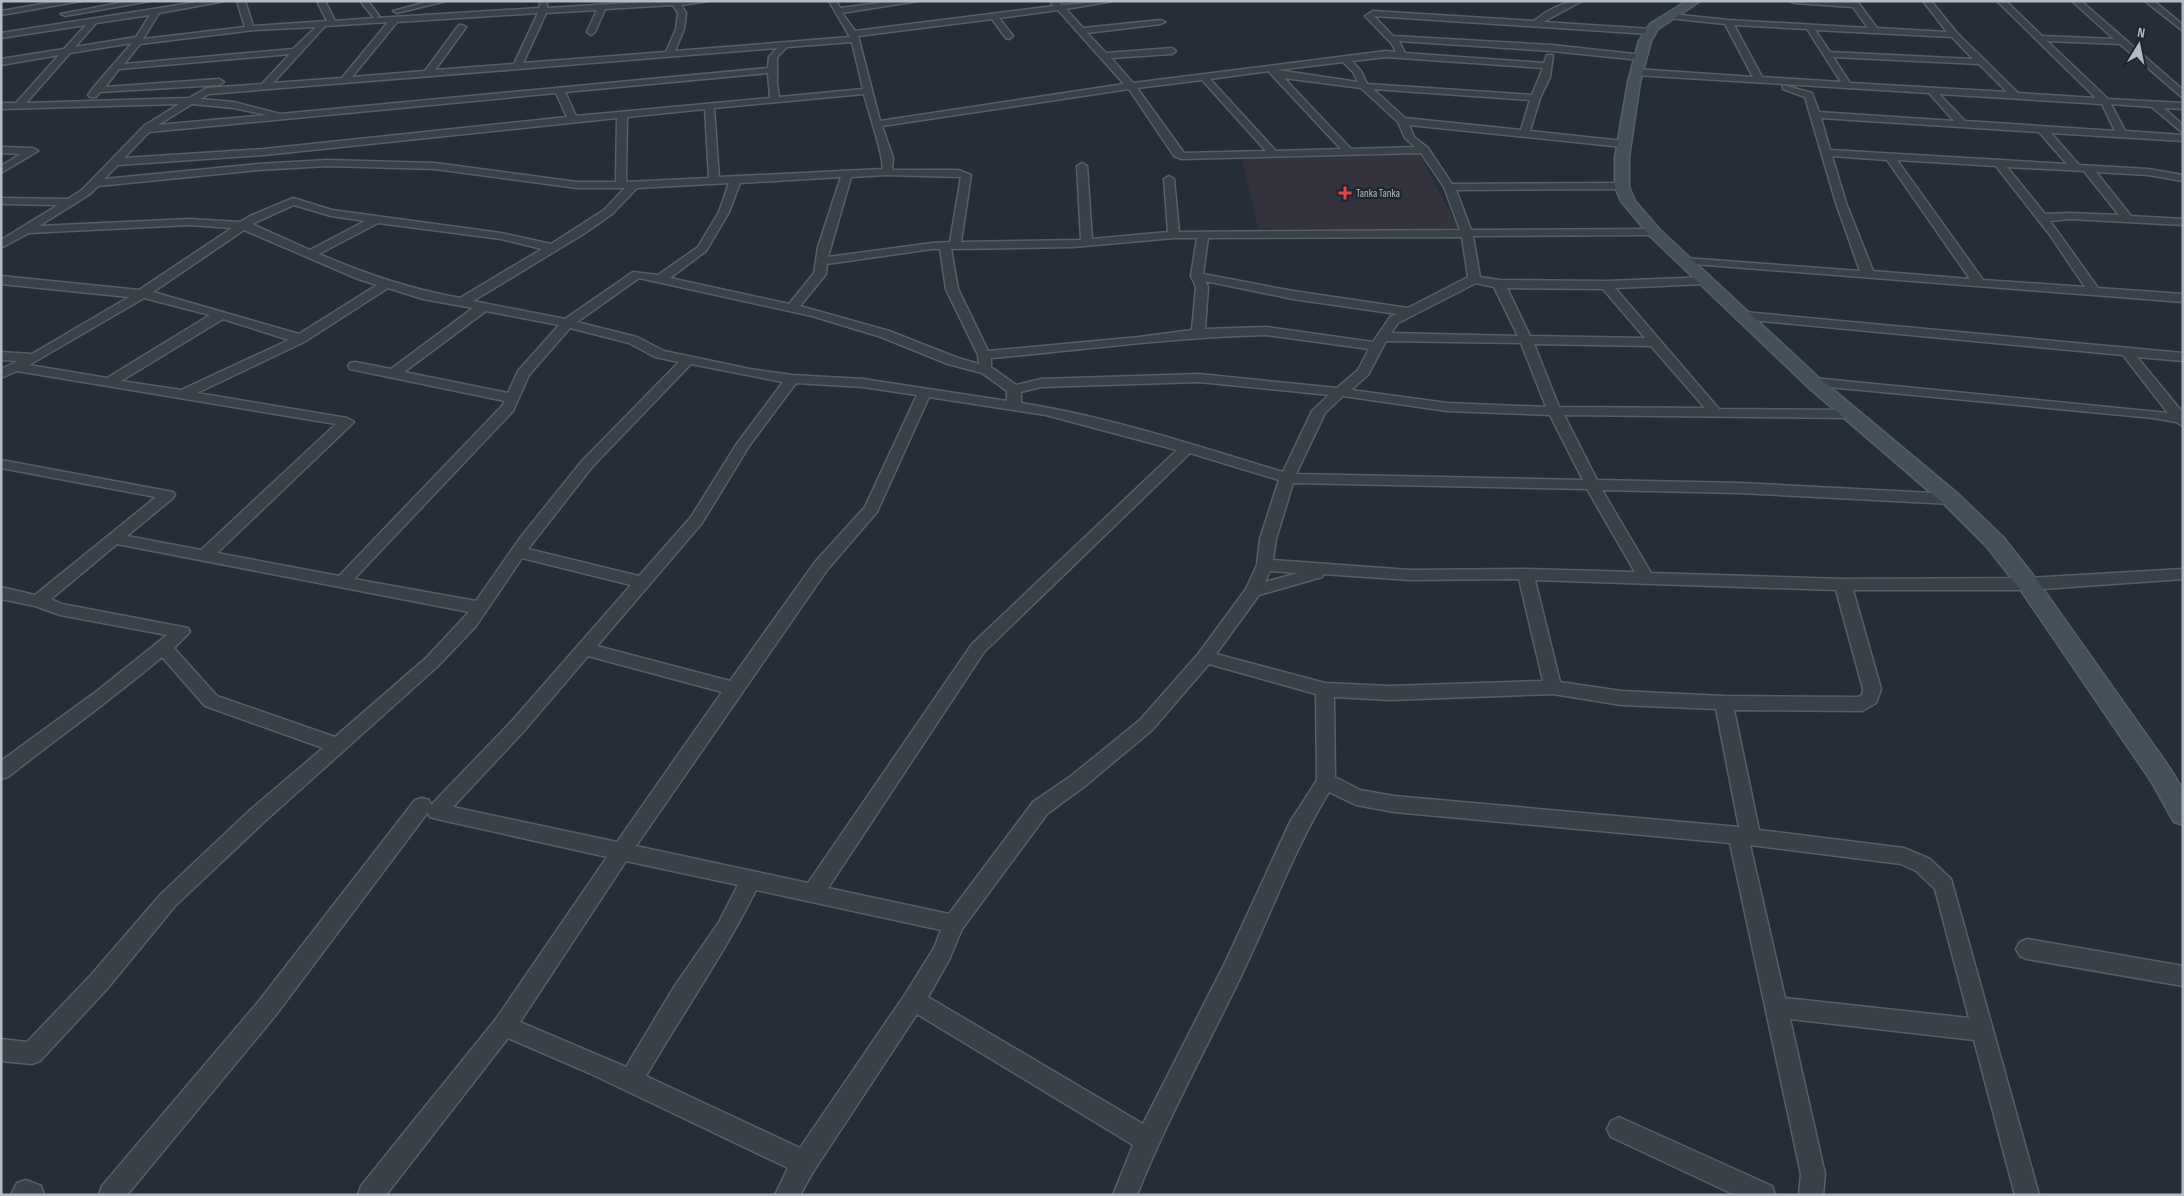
<svg xmlns="http://www.w3.org/2000/svg" width="2184" height="1196" font-family="'Sofia Sans Condensed',sans-serif">
  <style>
    .medical { fill: #33323d }
    .lines { fill: none; stroke-linecap: round; stroke-linejoin: round }
    .street-casing { stroke: #565e66; stroke-width: 3 }
    .secondary-casing { stroke: #565e66; stroke-width: 3 }
    .street { fill: #384048; fill-rule: evenodd }
    .secondary { fill: #46505b; fill-rule: evenodd }
    .health-dot { fill: #e0444e; stroke: #1d252d; stroke-width: 2 }
    .labels { text-anchor: middle; stroke-width: 4.5; stroke-linejoin: round; paint-order: stroke }
    .far-poi-label { font-size: 11px; fill: #b3bbc4; stroke: #1d252d; text-anchor: start }
  </style>
  <rect width="100%" height="100%" fill="#252e38"/>
  <path class="medical" d="M1419,154l39,73 -13,5 -187,-4 -16,-69z"/>
  <g class="lines">
    <g class="street-casing">
      <path id="street" d="M60,1h21l-80,14v-4z
        M130,1h20l-85,15 -4,-2z
        M204,1h21l-66,12 -16,26 102,-12 -8,-26h8l8,25 74,-5 -10,-20h8l10,20 39,-3 -14,-17h8l11,15 -3,2 163,-10 2,-7h6v7l113,-7h48l-27,4 5,8 -2,16 -9,22 175,-14 -21,-36h8l3,7 54,-7h24l-76,12 13,18 199,-25 -4,-5h9l3,4 51,-4 -47,8 17,19 78,-8 4,2 -4,2 -74,9 19,20 66,-5 4,3 -4,3 -61,4 22,25 253,-32 10,1 -4,-8 -27,-28 8,-5 161,10c13,-11 30,-20 48,-20l-39,21 109,7 1,2 -4,3 -275,-18 19,20 159,9 91,10v4l-3,1 -88,-9 -153,-10 6,12 139,10 3,-8h6l-3,22 -10,21 -10,33 93,10 5,3 -5,3 -214,-22 5,12 14,11 24,36 169,-1 5,3 -5,3 -165,1 15,40 183,-1 6,3 -6,3 -181,1 7,41 19,3 107,1 103,-4 2,3 -6,4 -90,4 104,121 133,1 7,4 -7,4 -288,-3 33,65 143,3 211,11 7,5 -7,5 -211,-11 -138,-3 49,83 192,6 185,-1 155,-9v10l-155,11h-175l28,99 -5,14 -14,8 -128,-1 25,120 145,18 26,11 21,20 88,316h-24l-41,-155 -184,-21 35,155 -2,21h-24l2,-21 -71,-331 -336,-31 -38,-7 -27,-13c-36,59 -58,122 -88,184 -35,73 -74,143 -104,219h-24l20,-50 -216,-131 -104,158 -13,23h-25l13,-27 -199,-95 -81,-35 -122,157h-28l3,-9 135,-167 111,-162 -170,-38 -7,-2 -2,-5 -153,204 -148,179h-28l3,-9 157,-185 156,-201 7,-2 7,2 2,5 80,-83 120,-137 -109,-27 -46,68 -38,40 -175,157 -88,83 -68,83 -67,72 -8,3 -31,-3v-22l26,3 64,-67 70,-81 88,-83 74,-63 -118,-42 -43,-49c-50,42 -103,80 -154,120l-7,2v-18l96,-70 70,-56 -107,-20 -25,-9 -34,-7v-12l34,8 121,-98 -155,-29v-8l172,32 2,3 -2,3 -46,38 74,14 135,-126 -319,-53 -16,7v-9l17,-8 -17,-1v-8l31,2 97,-57 -128,-13v-8l138,14 93,-62 -43,-3 -160,8 -28,15v-8l57,-35 -57,-1v-6l67,1 14,-9 62,-64 35,-22 -178,5v-6h15l43,-48 -58,10v-6l63,-10 22,-24 -85,13v-5zM673,5l5,8 -2,16 -10,23 -143,11 23,-50 51,-3 -10,22 4,3 4,-3 10,-23zM1058,10l66,74 -244,37 -22,-85 134,-17 14,19 3,1 4,-3 -14,-18zM538,13l-24,51 -79,6 31,-43 -4,-2h-3l-34,46 -73,6 45,-55zM150,15l-14,22 -61,10 21,-24zM388,22l-46,56 -69,5 52,-57zM316,27l-23,22 -169,15 16,-20 114,-14zM852,42l11,47 -84,8 -2,-14v-26l10,-10zM132,43l-39,45 -5,7 2,2h6l4,-5 119,-7 5,-3 -5,-3 -114,8 14,-18 171,-15 -28,30 -55,4 -18,10 -163,5 44,-50zM777,48l-8,9 -1,11 -488,46 -46,-12 -34,-3 9,-5zM1386,57l157,11 -11,27 -165,-11 -6,-13 -9,-10zM1343,62l10,10 5,10 -81,-12zM1269,71l1,2 71,76 -65,2 -66,-72zM768,73l2,25 -194,18 -11,-24zM1284,78l77,10 37,34 7,16 10,9 -64,2zM1202,80l64,71 -82,2 -47,-65zM1129,89l45,67 8,3 239,-6 23,34 16,43 -281,2 -5,-53 -5,-3 -5,3 4,53 -76,7 -5,-73 -5,-3 -5,3 4,74 -120,2 10,-67 -13,-5h-66l1,-12 -11,-32zM1373,89l157,11 -9,30 -116,-12zM556,93l11,24 -303,32 -140,9 25,-26zM864,94c3,14 22,67 18,75l-163,8 -5,-69zM192,104l42,4 33,7 -109,10zM705,109l4,69 -83,4 1,-65zM617,118l-1,64h-39l-142,-19 -108,-3 -69,4 -154,15 14,-14 146,-10zM327,166l108,3 142,19h48l-21,22 -53,34 -50,-11 -169,-23 -39,-12 -43,18 -10,6 -51,-3 -150,7 51,-32 8,-8 160,-16zM886,175l75,2 -11,65 -18,1 -104,14 23,-80zM841,177l-23,70 -4,26 -25,31 -119,-26 36,-27 23,-39 11,-29zM729,183l-10,29 -21,35 -40,28 -25,-3 -68,47 -92,-18 112,-68 27,-19 25,-26zM294,205l37,11 34,5 -55,29 -58,-26zM378,223l123,16 41,10 -82,49c-50,-9 -95,-24 -141,-44zM244,230l114,49 19,6 -78,49 -146,-42zM1462,237l6,40 -60,31 -115,-17 -90,-17 5,-36zM1174,238h23l-6,38 5,11 -4,43 -53,7 -151,14 -30,-62 -7,-40 122,-2zM932,249h8l6,40 32,66 1,9 -21,-6 -69,-27 -89,-25 26,-32 1,-10zM639,278l173,38 69,21 67,27 34,9 25,18v10l-144,-22 -71,-4 -42,-6 -86,-18 -27,-14 -60,-15zM1205,281l88,18 104,15 -7,3 -17,25 -107,-15 -61,2 3,-42zM1476,283l18,4 24,49 -127,-3 7,-10zM388,288l35,11 50,9 -82,61 -36,-7 -5,1 -2,3 2,3 155,32 -3,5 -163,170 -122,-23 137,-131 -7,-4 -150,-25 107,-51zM1507,288l96,1 42,49 -115,-2zM144,298l66,17 -103,63 -78,-13zM486,311l73,14 -41,46 -10,22 -104,-21zM223,319l66,21 -108,50 -60,-9zM570,328l59,15 26,14 24,5 -97,99 -62,77 -44,63 -122,-22 159,-168 16,-36zM1266,335l103,14 -11,21 -21,18 -138,-14 -158,5 -25,6 -25,-18v-9c92,-8 183,-21 275,-23zM1386,341l135,2 25,64 -99,-4 -96,-13 17,-15zM1534,344l117,2 54,62 -146,-1zM691,364l92,18 -47,63 -45,72 -52,59 -111,-27 64,-82zM1199,382l130,13 -17,16 -29,61c-86,-26 -173,-55 -262,-69v-11l20,-5zM796,383l67,4 54,8 -52,112 -50,55 -85,119 -133,-35 105,-123 47,-77zM1343,396l104,15 103,4 33,65 -287,-6 29,-61zM929,397l117,18 131,35 -205,194 -164,239 -172,-37 191,-276 50,-58zM1190,453l89,27 -19,59 -3,26 -11,24 -47,64 -59,67 -69,56 -38,26 -84,112 -121,-26 156,-236zM1293,483l294,6 48,83 -109,-3 -116,1 -137,-10 3,-21zM117,544l352,68 -43,46 -91,79 -118,-41 -43,-48 16,-16 -2,-4 -126,-24 -11,-5zM1270,571l28,2 -33,9zM1323,574l87,6 109,-1 24,102 -153,5 -65,-3 -109,-29 43,-59 63,-18zM1535,580l301,10 27,99 -1,6 -4,2 -134,-1 -103,-5 -61,-9zM588,656l134,36 -105,150 -164,-35 70,-75zM1209,664l107,30 1,86 -27,42 -64,139 -83,163 -215,-127 21,-37 13,-31 85,-115 38,-28 67,-56zM1553,694l68,11 95,4 23,118 -345,-31 -34,-6 -25,-13 -1,-80 56,3zM1750,845l151,19 15,7 19,18 34,129 -184,-20zM626,861l112,24 -19,37 -45,65 -48,80 -106,-45zM756,890l185,40 -7,18 -28,45 -106,155 -154,-72c36,-62 78,-122 110,-186z
        M430,1h16l-49,12 -4,-2z
        M1790,1h67l20,27 70,4 -24,-31h8l26,32 61,60 78,5 -99,-97h9l36,35 72,3 -42,-38h9l102,89v8l-63,-54 -73,-3 61,58 75,4v6l-19,-1 19,17v8l-31,-26 -41,-3 14,27 58,4v6l-132,-8 28,32 69,4 35,6v6l-35,-6 -52,-3 35,44 52,3v6l-113,-6 -20,2 48,67 85,6v8l-502,-39v-4l4,-1 175,13 -24,-68 -31,-106 -22,-8v-4l29,8 7,19 135,9 -25,-28 -293,-18 -4,-3 4,-3 117,8 -28,-53 -57,-6v-4h3l57,6 140,8 -15,-21 -59,-4zM1734,25l73,4 34,53 -79,-5zM1815,30l137,7 21,22 -143,-7zM1833,57l146,7 28,28 -157,-9zM1939,94l163,10 13,27 -150,-10zM1821,118l218,14 28,32 -237,-14zM1832,156l55,4 83,119 -97,-8 -27,-68zM1897,160l99,6 54,69 35,52 -102,-7zM2007,167l77,4 35,44 -49,-2 -25,1z
        M2145,1h9l29,24v6z
        M1,147l32,1 5,3 -37,22v-7l20,-12 -20,-1z
        M1744,312l439,41v8l-46,-4 46,56v13l-7,-4 -23,-4 -345,-33 -2,-3 7,-4 355,35 -45,-58 -383,-36 -2,-3z
        M2027,939l156,27v20l-156,-27 -7,-3 -4,-7 4,-7z
        M1619,1117l153,69 3,9h-40l-124,-58 -4,-8 4,-8z
        M26,1180l15,6 3,9h-33l6,-12z"/>
    </g>
    <g class="secondary-casing">
      <path id="secondary" d="M1687,1h13l-42,28 -7,12 -11,41 -11,75v30l6,14 25,29 159,148 139,116 45,43 33,42 133,188 14,23v35l-9,-3 -23,-41 -131,-192 -33,-42 -43,-43 -137,-118 -157,-150 -29,-35 -6,-14v-30l13,-75 11,-41 11,-17z"/>
    </g>
    <use href="#street" class="street"/>
    <use href="#secondary" class="secondary"/>
  </g>
  <path class="health-dot" d="M1342.5 185.5h5v5h5v5h-5v5h-5v-5h-5v-5h5z"/>
  <g class="labels">
    <g class="far-poi-label">
      <text x="1356" y="197">Tanka Tanka</text>
    </g>
  </g>
  <rect width="2184" height="1196" fill="none" stroke="#b3bbc4" stroke-width="5"/>
  <g transform="translate(2139 45) rotate(10)" stroke="#1d252d" stroke-width="4" paint-order="stroke">
  <path d="M0-4L9 19L0 12L-9 19Z" fill="#b3bbc4"/>
  <text y="-8" font-size="14" font-weight="bold" text-anchor="middle" fill="#b3bbc4">N</text>
  </g>
</svg>
